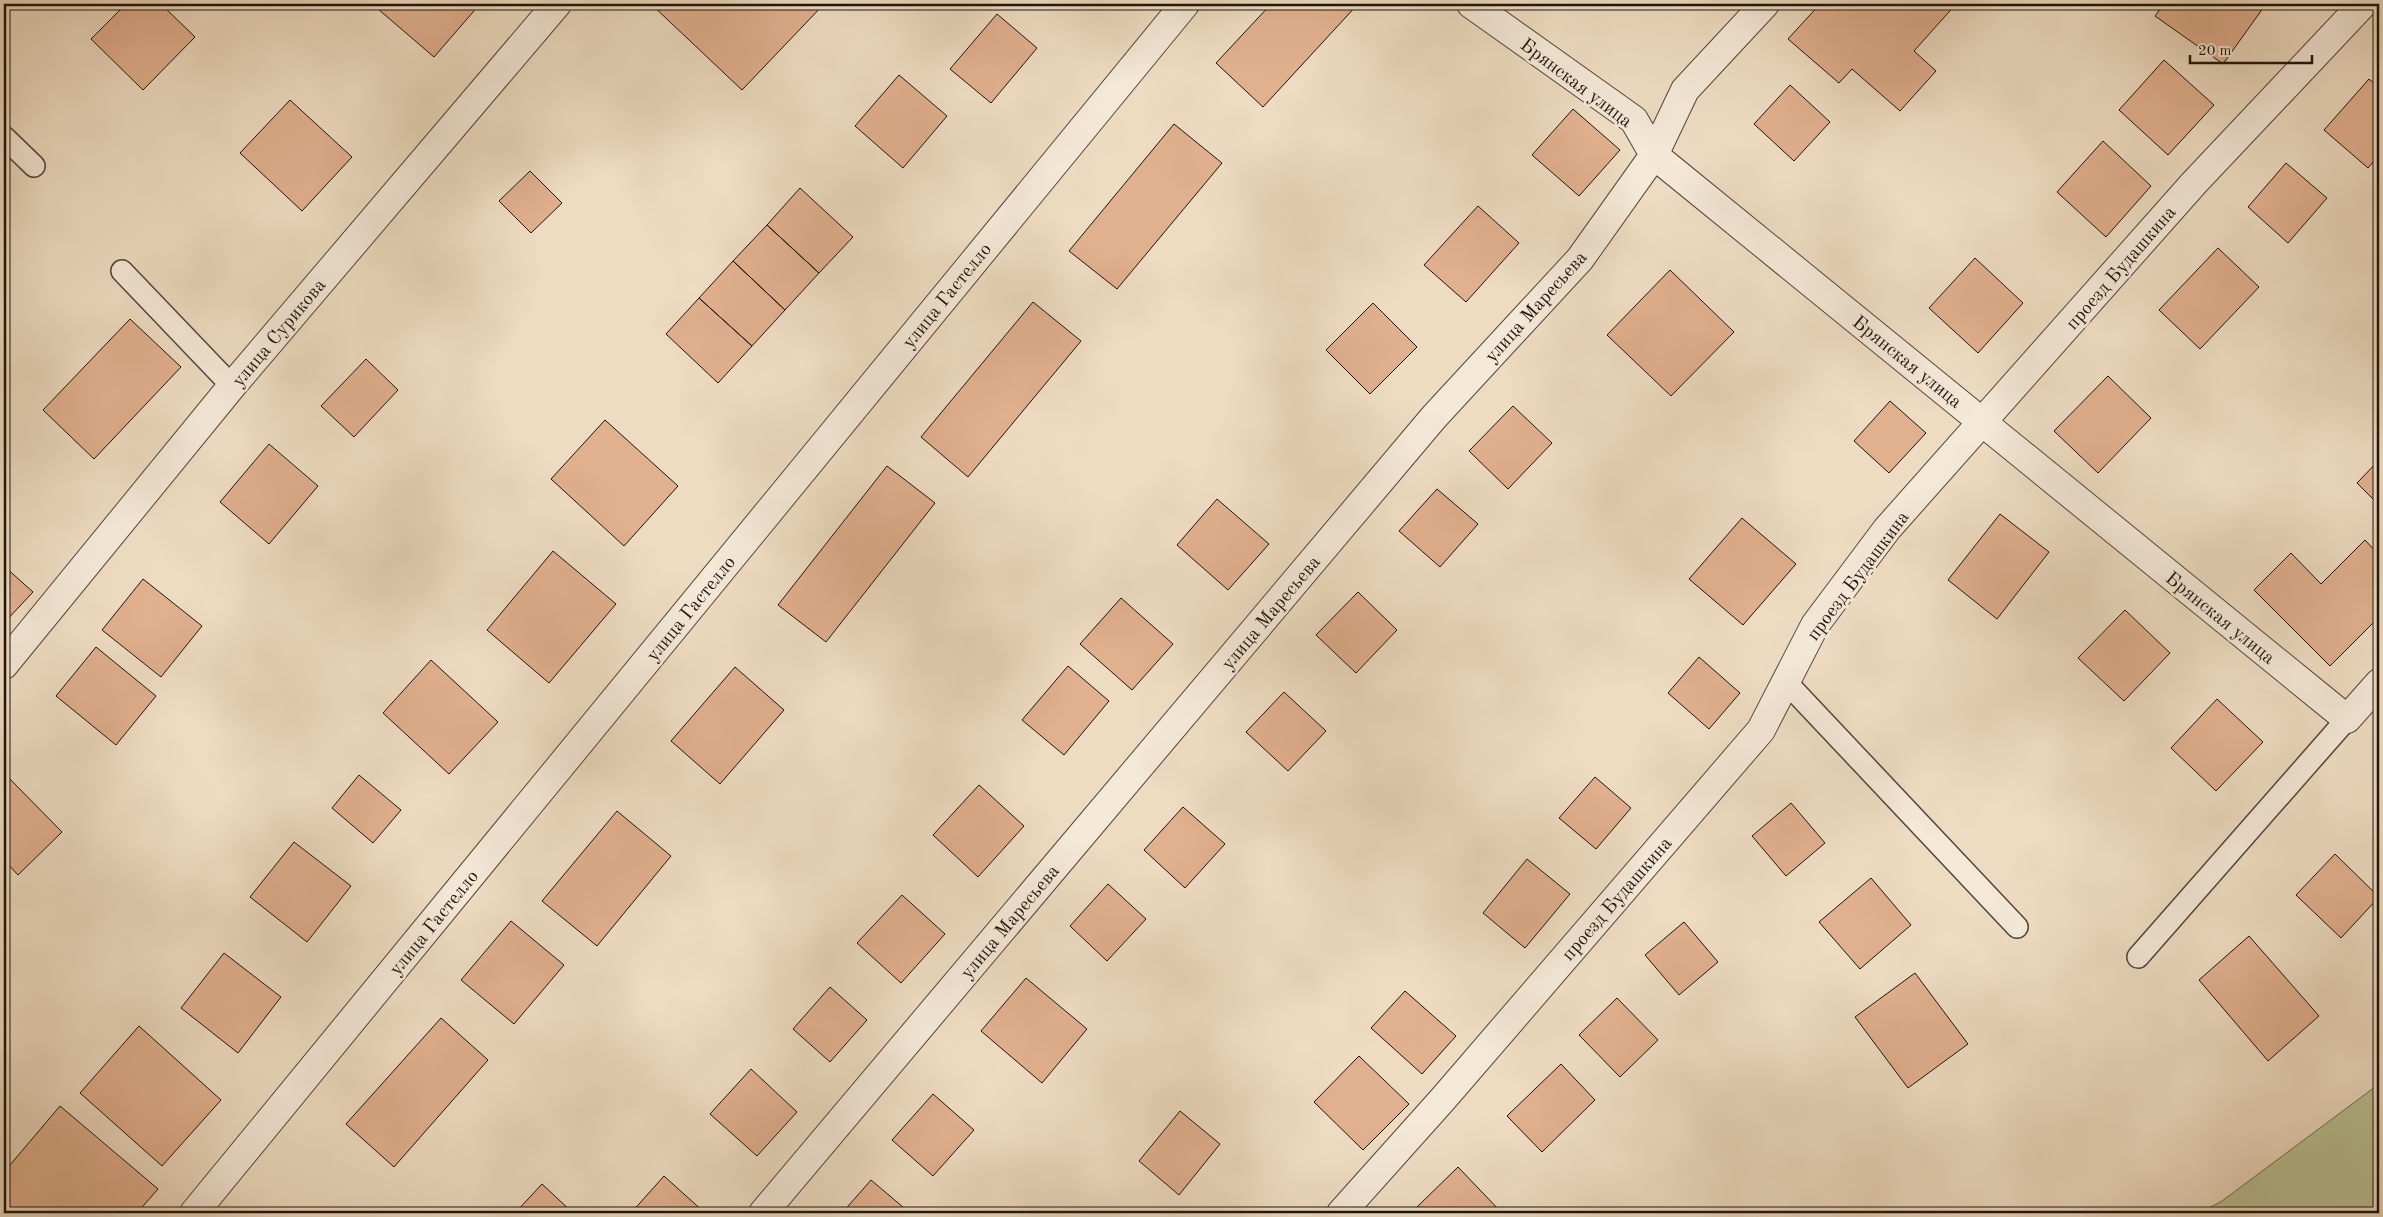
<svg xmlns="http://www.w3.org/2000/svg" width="2383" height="1217" font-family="'Old Standard TT',serif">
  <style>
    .green { fill: #b9c093; stroke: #6c6a50 }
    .building { fill: #e1b08f; stroke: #1e140c }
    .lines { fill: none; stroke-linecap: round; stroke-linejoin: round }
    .lane-casing { stroke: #52463a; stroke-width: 24 }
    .street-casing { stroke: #52463a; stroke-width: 30 }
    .lane { stroke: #f4e8d7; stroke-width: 21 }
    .street { stroke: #f4e8d7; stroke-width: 28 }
    .labels { text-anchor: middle; stroke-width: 5; stroke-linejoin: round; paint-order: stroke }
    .street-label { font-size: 19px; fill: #1e140c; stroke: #f4e8d7 }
  </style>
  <rect width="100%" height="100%" fill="#eedcc2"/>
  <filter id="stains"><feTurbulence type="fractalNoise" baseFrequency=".004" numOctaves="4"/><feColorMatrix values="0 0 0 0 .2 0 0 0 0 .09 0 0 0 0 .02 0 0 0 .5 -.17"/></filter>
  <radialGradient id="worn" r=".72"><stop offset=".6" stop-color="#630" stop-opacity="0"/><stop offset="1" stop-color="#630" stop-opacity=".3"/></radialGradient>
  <path class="green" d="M2379,1084v129h-179l22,-12z"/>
  <path class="building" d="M126,4h35l34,33 -52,53 -52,-51z
    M383,4h97l-46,53 -56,-48z
    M651,4h173l-82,86z
    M1271,4h87l-95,103 -47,-44z
    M1820,4h136l-42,47 22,20 -36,40 -48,-42 -13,14 -51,-44z
    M2164,4h102l-43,60 -68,-48z
    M997,14l40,34 -46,55 -41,-34z
    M2164,60l50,45 -46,50 -49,-45z
    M899,75l48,41 -44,52 -48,-42z
    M2369,79l10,9v67l-11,13 -44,-38z
    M1790,85l40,37 -36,39 -40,-37z
    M290,100l62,57 -50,54 -62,-58z
    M1573,109l47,41 -41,46 -47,-41z
    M1174,124l48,39 -105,126 -48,-38z
    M2103,141l48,45 -45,51 -49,-45z
    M2286,163l41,35 -39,45 -40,-36z
    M530,171l32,32 -31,30 -32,-32z
    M800,188l53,49 -34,36 -52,-48z
    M1478,206l41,37 -53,59 -42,-37z
    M767,225l52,48 -34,37 -52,-49z
    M2218,248l41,39 -59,62 -41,-39z
    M1975,258l48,45 -45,50 -49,-45z
    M733,261l52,49 -33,36 -53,-48z
    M1670,270l64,62 -63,64 -64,-61z
    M699,298l53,48 -34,37 -52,-49z
    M1033,302l48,39 -113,136 -47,-40z
    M1373,303l44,44 -47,47 -44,-44z
    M130,319l51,48 -87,92 -51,-49z
    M366,359l32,31 -44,47 -33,-31z
    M2108,376l43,42 -53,55 -44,-42z
    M1890,401l36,32 -37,40 -35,-32z
    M1513,406l39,37 -44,46 -39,-38z
    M605,420l73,66 -54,60 -73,-67z
    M269,444l49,42 -49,58 -49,-42z
    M2379,460v45l-22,-22z
    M887,466l48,37 -109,139 -48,-37z
    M1437,489l41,35 -38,43 -41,-36z
    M1217,499l52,45 -41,46 -51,-45z
    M2000,514l49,38 -52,67 -49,-39z
    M1742,518l54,46 -53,61 -54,-46z
    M2365,540l14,15v62l-49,49 -76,-76 37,-37 30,31z
    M553,551l63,53 -67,79 -62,-53z
    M4,566l29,26 -29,31z
    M143,579l59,47 -41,51 -59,-47z
    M1358,592l39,38 -41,43 -40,-38z
    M1121,598l52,46 -41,46 -52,-46z
    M2125,610l45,43 -46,48 -46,-43z
    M96,647l60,49 -40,49 -60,-49z
    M1699,657l41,36 -31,36 -41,-36z
    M431,660l67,62 -49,52 -66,-61z
    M1068,666l41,35 -45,54 -42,-35z
    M735,667l49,43 -64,74 -49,-43z
    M1284,692l42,39 -38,40 -42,-39z
    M2217,699l46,43 -47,49 -45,-43z
    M4,773l58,59 -44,43 -14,-15z
    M359,775l42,35 -28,33 -41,-35z
    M1595,777l36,31 -35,41 -37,-31z
    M979,785l45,41 -46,51 -45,-42z
    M1791,803l34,40 -39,33 -34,-40z
    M1183,807l42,37 -40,44 -41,-38z
    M617,811l54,45 -74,90 -55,-45z
    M294,842l57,44 -44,56 -57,-45z
    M2335,854l44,43 -38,41 -45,-43z
    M1527,859l43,35 -45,54 -42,-35z
    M1871,878l40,47 -51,44 -41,-47z
    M1108,884l38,35 -39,42 -37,-35z
    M902,895l43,39 -44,49 -44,-40z
    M511,921l53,44 -50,59 -53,-44z
    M1684,922l34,40 -39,33 -34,-40z
    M2249,936l70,80 -51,45 -69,-81z
    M224,953l57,44 -43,56 -57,-45z
    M1915,973l53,71 -60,44 -53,-71z
    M1026,978l61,51 -45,54 -61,-52z
    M830,987l37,33 -37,42 -37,-33z
    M1405,991l51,45 -34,38 -51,-46z
    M1617,998l41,42 -38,37 -41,-42z
    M441,1018l47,42 -94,107 -48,-43z
    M139,1026l82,74 -59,66 -82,-73z
    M1359,1056l50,48 -46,46 -49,-48z
    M1561,1064l34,36 -53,52 -35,-36z
    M751,1069l46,43 -40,44 -47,-42z
    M933,1094l41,36 -41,46 -41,-36z
    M60,1106l98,83 -21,24h-133v-41z
    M1180,1111l40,33 -41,51 -40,-34z
    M1458,1167l44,46h-80l-6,-5z
    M664,1176l41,37h-74z
    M871,1180l39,33h-68z
    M542,1184l31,29h-58z"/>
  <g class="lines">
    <g class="lane-casing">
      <path id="lane" d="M4,137l30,29
        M122,271l110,115
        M1786,682l231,245
        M2138,957l209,-238"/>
    </g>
    <g class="street-casing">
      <path id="street" d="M1471,4l163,116 20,35 693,564 32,-36
        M4,665l228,-279 325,-382
        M194,1213l991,-1209
        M763,1213l671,-796 146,-158 74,-104 31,-65 80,-86
        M1341,1213l102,-114 318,-369 54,-105 72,-96 307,-346 169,-179"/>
    </g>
    <use href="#lane" class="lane"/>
    <use href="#street" class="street"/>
  </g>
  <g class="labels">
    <g class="street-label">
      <text transform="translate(1577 82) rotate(37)" y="7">Брянская улица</text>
      <text transform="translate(2120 267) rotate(-49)" y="7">проезд Будашкина</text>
      <text transform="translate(946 295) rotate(-51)" y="7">улица Гастелло</text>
      <text transform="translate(1535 306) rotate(-48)" y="7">улица Маресьева</text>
      <text transform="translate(278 332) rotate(-50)" y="7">улица Сурикова</text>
      <text transform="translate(1908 361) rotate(39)" y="7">Брянская улица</text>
      <text transform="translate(1857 575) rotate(-53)" y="7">проезд Будашкина</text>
      <text transform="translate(690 608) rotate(-51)" y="7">улица Гастелло</text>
      <text transform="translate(1270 612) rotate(-50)" y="7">улица Маресьева</text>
      <text transform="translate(2221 617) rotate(39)" y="7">Брянская улица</text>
      <text transform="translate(1616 898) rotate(-49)" y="7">проезд Будашкина</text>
      <text transform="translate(1009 921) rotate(-50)" y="7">улица Маресьева</text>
      <text transform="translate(433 922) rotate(-51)" y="7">улица Гастелло</text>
    </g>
  </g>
  <rect width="2383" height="1217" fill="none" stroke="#eedcc2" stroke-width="20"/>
  <rect x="5" y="5" width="2373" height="1207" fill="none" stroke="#1e140c" stroke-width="2.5"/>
  <rect x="10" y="10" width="2363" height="1197" fill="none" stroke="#1e140c"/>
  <path d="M2190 55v8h122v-8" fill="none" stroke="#1e140c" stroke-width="2.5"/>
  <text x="2198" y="55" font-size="15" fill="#1e140c" stroke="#f4e8d7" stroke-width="4" paint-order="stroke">20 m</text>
  <rect width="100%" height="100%" filter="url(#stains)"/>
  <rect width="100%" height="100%" fill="url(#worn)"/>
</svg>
